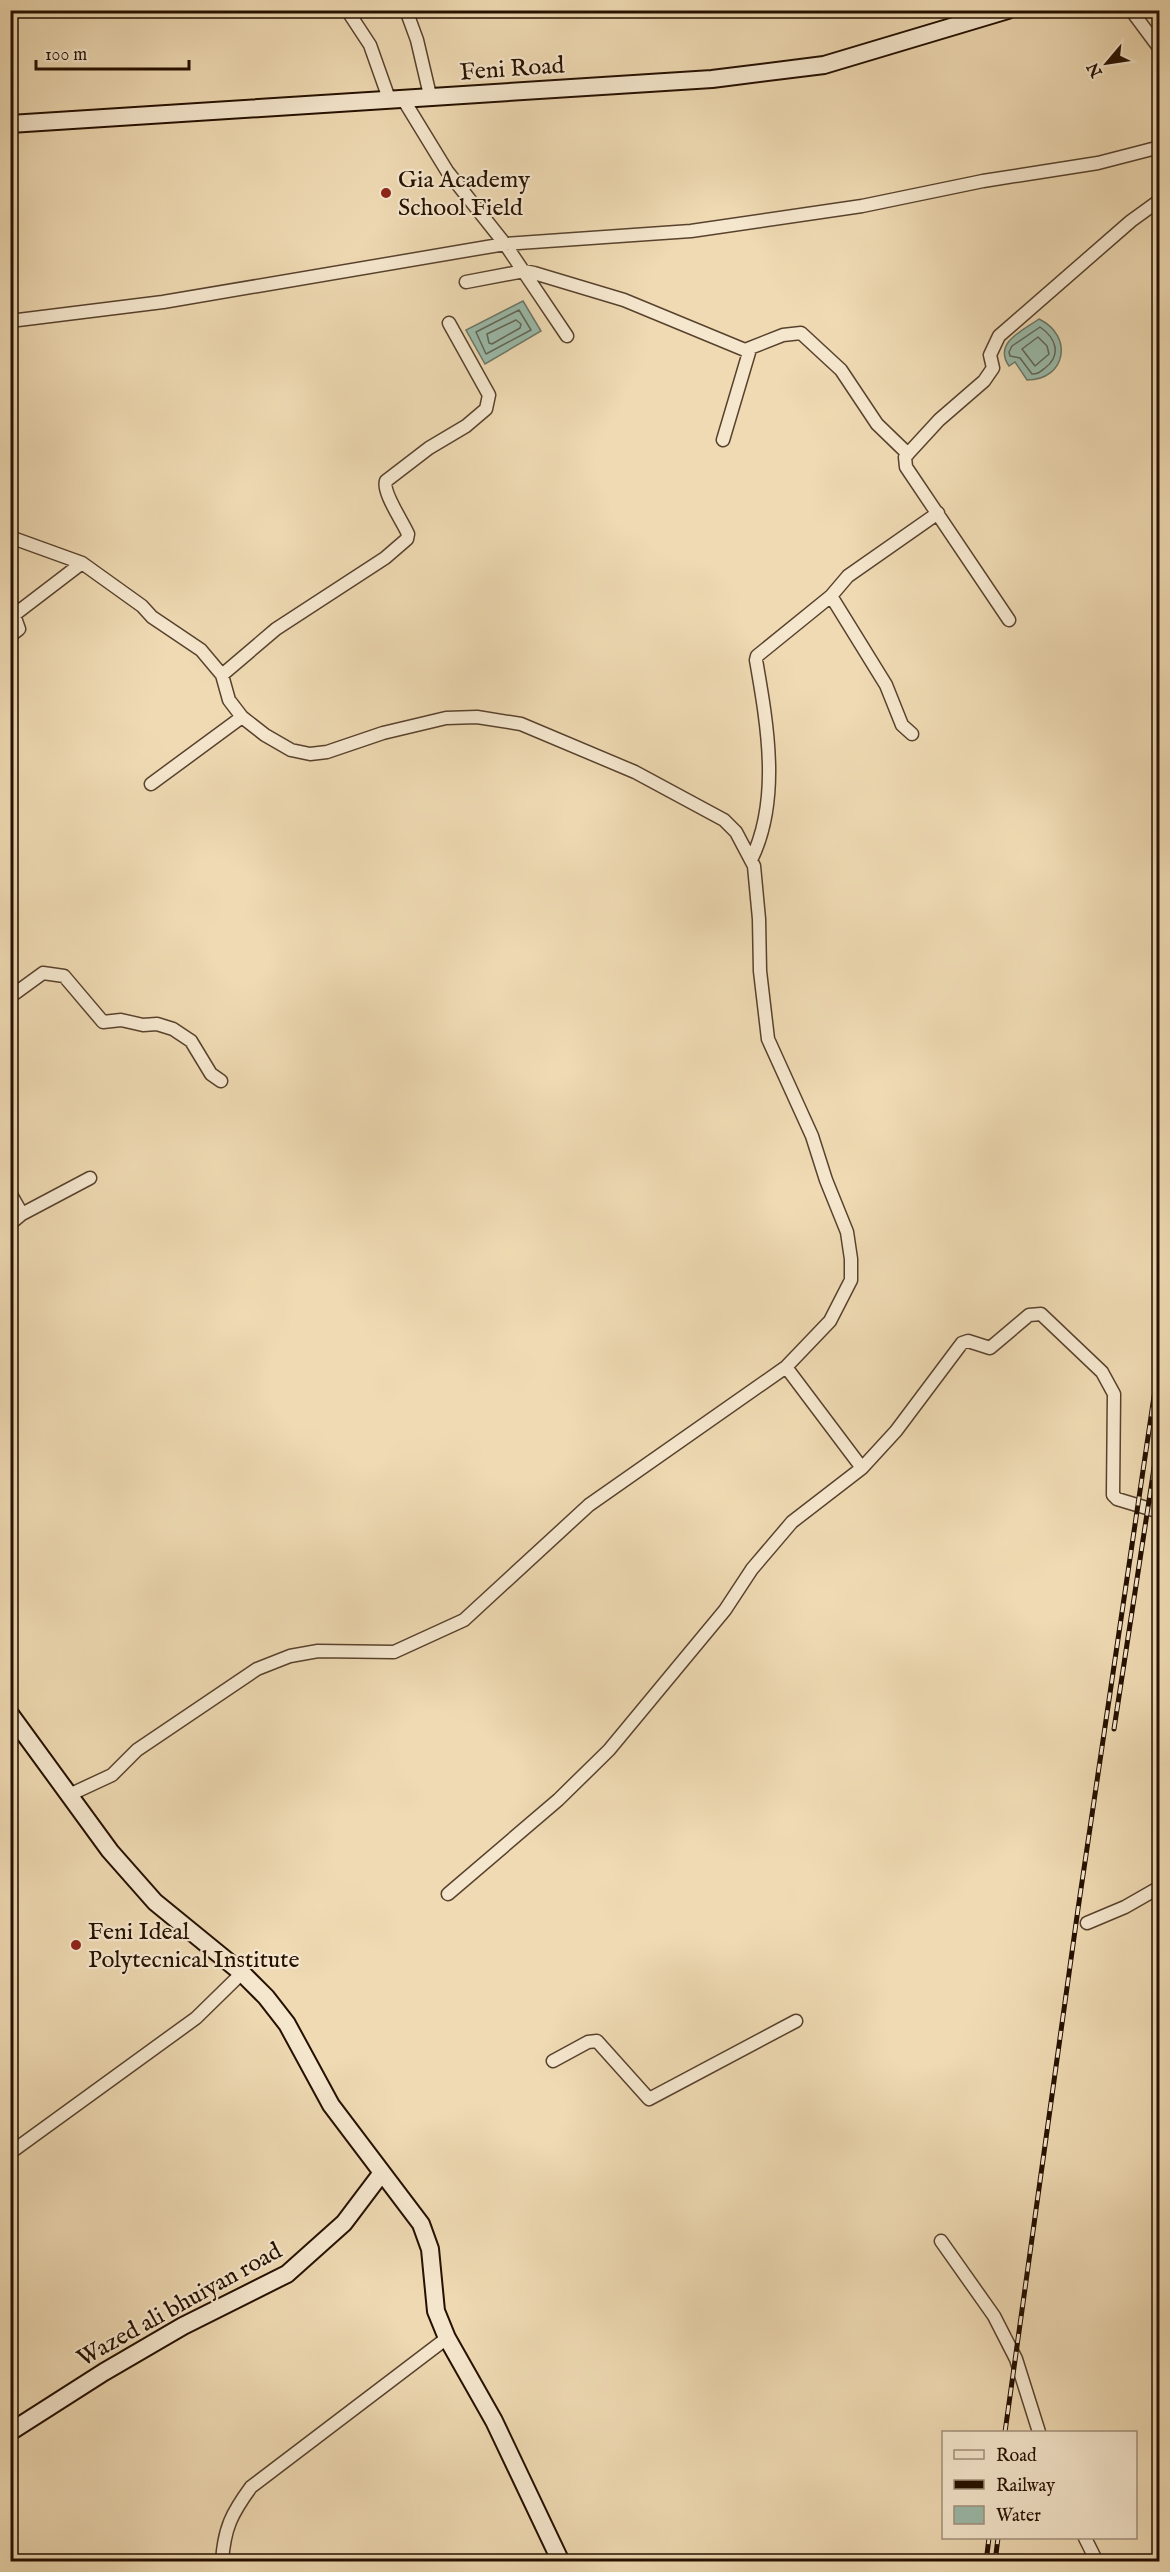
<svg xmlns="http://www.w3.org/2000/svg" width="1170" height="2572" font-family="'IM FELL English',serif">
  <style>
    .water { fill: #9abbab; stroke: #6b7767; stroke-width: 1.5 }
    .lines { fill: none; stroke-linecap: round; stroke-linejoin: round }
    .shore { stroke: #606656; stroke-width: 1.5 }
    .street-casing { stroke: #58422d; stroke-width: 15 }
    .secondary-casing { stroke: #251000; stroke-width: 20 }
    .street { stroke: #f5e7ce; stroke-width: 12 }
    .secondary { stroke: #f5e7ce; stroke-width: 16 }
    .rail-casing { stroke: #251000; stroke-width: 5 }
    .rail { stroke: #f5e7ce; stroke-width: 3; stroke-dasharray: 9; stroke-linecap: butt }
    .poi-dot { fill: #8f2418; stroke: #f5e7ce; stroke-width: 2 }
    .labels { text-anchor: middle; stroke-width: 4.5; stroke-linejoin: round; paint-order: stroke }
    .street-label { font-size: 24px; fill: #251000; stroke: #f5e7ce }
    .poi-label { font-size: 24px; fill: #251000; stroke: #f5e7ce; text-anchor: start }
  </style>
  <rect width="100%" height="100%" fill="#efdab3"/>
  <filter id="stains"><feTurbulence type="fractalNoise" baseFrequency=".00333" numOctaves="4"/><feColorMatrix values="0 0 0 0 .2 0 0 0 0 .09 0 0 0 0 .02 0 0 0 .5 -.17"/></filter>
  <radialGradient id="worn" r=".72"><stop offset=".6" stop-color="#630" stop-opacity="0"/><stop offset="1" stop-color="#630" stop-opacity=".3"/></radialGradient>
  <path class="water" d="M523,301l18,30 -56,33 -19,-34z
    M1039,319c35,17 27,61 -12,61l-12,-18 -6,4c-16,-23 13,-35 30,-47z"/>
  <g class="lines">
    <path class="shore" d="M519,310l12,20 -45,24 -10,-22z
      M516,320l5,4 -1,4 -28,16 -3,-1 -2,-9z
      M1040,327c16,11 22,28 5,41 -5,4 -7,6 -13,6l-12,-16 -10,-2 -1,-4 3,-6z
      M1038,337l9,9 2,8 -14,12 -13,-17z"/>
    <g class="street-casing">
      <path id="street" d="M347,10l23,35 17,48
        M406,10l11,30 12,51
        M1131,10l29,39
        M403,99l44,72 58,73 62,92
        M466,282l58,-11 10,2 90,27 121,50 38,-15 18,-2 40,37 36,54 31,30
        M10,321l153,-19 342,-58 186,-13 171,-25 121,-25 115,-18 62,-16
        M723,440l27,-91
        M10,537l72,26 60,43 10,11 49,33 21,25 7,25 13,17 23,18 26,15 19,4 17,-2 56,-19 63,-15 31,-1 44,7 114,48 89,48 12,12 18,34 5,53 1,52 8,68 44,97 14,44 21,52 4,27v21l-21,41 -44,46 -197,138 -125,115 -70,32 -76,-1 -28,5 -33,13 -120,81 -25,25 -43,20
        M831,596l55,89 16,40 10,9
        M1009,620l-103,-153 -1,-10 34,-37 45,-39 9,-13 -3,-13 9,-19 132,-115 29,-21
        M10,636l9,-7 -5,-14 68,-52
        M222,675l54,-46 109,-71 22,-19 1,-5c-5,-12 -26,-42 -22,-53l43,-33 37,-22 20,-17 3,-14 -40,-72
        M151,784l91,-67
        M751,860c30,-60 16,-137 5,-200l1,-4 74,-60 17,-20 90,-63
        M10,997l33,-24 21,3 39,46 18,-2 22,5 14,-1 16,5 18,12 20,33 10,7
        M10,1193l12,21
        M10,1224l12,-10 68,-36
        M786,1367l76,101
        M448,1894l110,-94 51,-50 116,-140 27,-41 40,-47 70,-54 34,-37 66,-88 6,-2 22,7 39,-33 12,-1 61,58 12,22 -1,101 4,4 43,13
        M1087,1923l38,-16 35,-20
        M553,2061l35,-19 9,-1 52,58 147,-78
        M10,2153l186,-135 46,-45
        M941,2241l53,75 22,43 23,73
        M1085,2538l12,24
        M222,2562c2,-34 10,-49 29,-75l196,-149"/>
    </g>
    <g class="secondary-casing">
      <path id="secondary" d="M10,124l702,-45 112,-14 184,-55
        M10,1714l100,137 45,51 87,71 24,24 21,27 44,81 90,119 9,25 6,62 11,27 47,83 67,141
        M10,2432l94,-60 79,-46 104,-52 57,-51 37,-49"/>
    </g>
    <use href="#street" class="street"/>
    <use href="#secondary" class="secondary"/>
    <g class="rail-casing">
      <path id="rail" d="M1114,1729l46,-300
        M1005,2432l73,-523 82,-553
        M986,2562l3,-24
        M995,2562l3,-24"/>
    </g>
    <use href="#rail" class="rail"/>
  </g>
  <g class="poi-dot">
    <circle cx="386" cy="193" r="6"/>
    <circle cx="76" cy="1945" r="6"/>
  </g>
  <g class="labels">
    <g class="street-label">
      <text transform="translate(512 68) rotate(-4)" y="8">Feni Road</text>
      <text transform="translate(179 2304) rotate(-29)" y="8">Wazed ali bhuiyan road</text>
    </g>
    <g class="poi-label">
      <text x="398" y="187">Gia Academy<tspan x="398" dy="28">School Field</tspan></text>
      <text x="88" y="1939">Feni Ideal<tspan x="88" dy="28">Polytecnical Institute</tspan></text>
    </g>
  </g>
  <rect width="1170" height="2572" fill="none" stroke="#efdab3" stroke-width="36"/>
  <rect x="12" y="12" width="1146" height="2548" fill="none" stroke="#251000" stroke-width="3"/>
  <rect x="18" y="18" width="1134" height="2536" fill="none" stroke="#251000" stroke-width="1.5"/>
  <rect x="942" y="2431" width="195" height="108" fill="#f5e7ce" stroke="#a2917c" stroke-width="1.5"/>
  <rect x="954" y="2450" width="30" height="9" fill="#f5e7ce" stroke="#a2917c" stroke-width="1.5"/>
  <text x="996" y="2461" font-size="18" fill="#251000">Road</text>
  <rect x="954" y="2480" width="30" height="9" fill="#251000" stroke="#a2917c" stroke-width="1.5"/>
  <text x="996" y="2491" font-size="18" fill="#251000">Railway</text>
  <rect x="954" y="2506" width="30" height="18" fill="#9abbab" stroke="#a2917c" stroke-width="1.5"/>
  <text x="996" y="2521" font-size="18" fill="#251000">Water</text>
  <g transform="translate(1107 63) rotate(241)" stroke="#f5e7ce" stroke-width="4.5" paint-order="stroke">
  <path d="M0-4.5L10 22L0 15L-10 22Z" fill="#251000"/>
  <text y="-9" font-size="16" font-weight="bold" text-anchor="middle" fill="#251000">N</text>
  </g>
  <path d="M36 60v9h153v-9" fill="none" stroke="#251000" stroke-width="3"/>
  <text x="45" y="60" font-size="18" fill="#251000" stroke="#f5e7ce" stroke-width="4.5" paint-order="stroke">100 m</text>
  <rect width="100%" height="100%" filter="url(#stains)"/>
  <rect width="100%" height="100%" fill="url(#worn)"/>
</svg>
